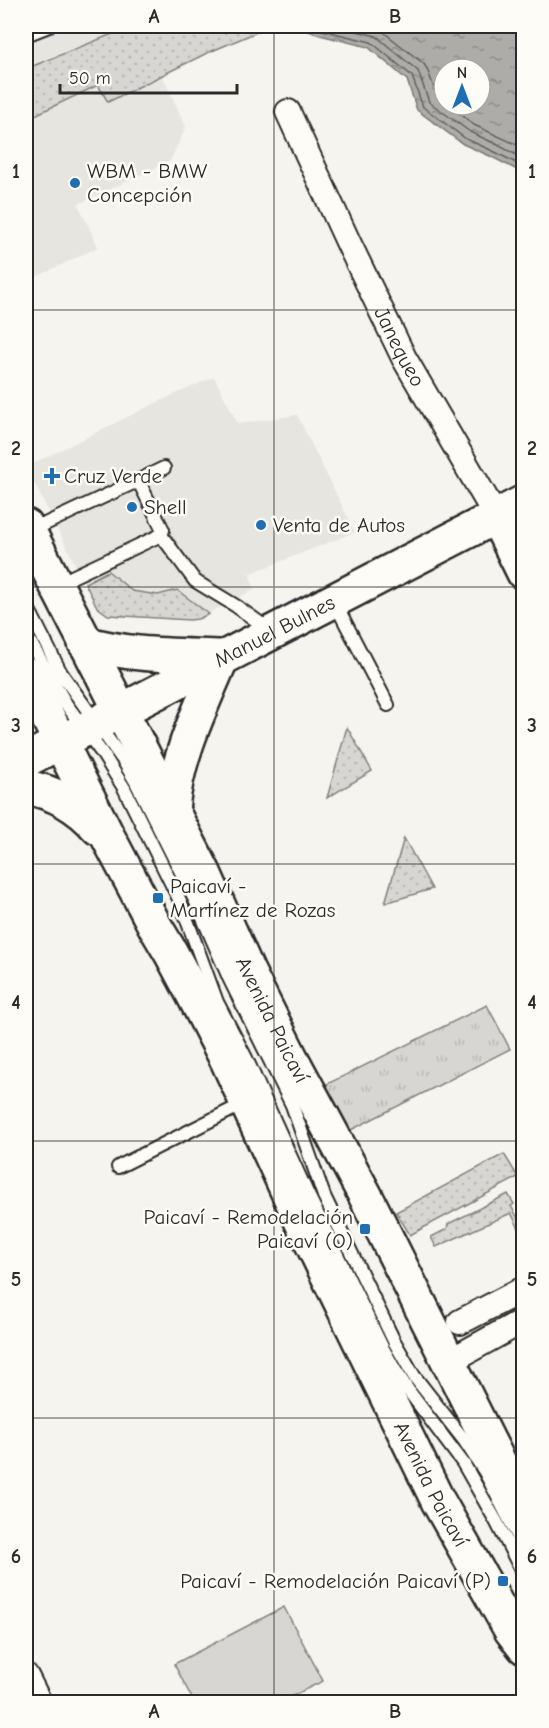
<svg xmlns="http://www.w3.org/2000/svg" width="549" height="1728" font-family="'Comic Neue',sans-serif">
  <style>
    .built { fill: #e6e5e0 }
    .grass { fill: url(#grass-dots); stroke: #81807e; stroke-width: 1.5 }
    .park { fill: url(#park-tufts); stroke: #81807e; stroke-width: 1.5 }
    .pitch { fill: #d7d6d2; stroke: #81807e; stroke-width: 1.5 }
    .water { fill: url(#water-ripples); stroke: #797877; stroke-width: 1.5; fill-rule: evenodd }
    .lines { fill: none; stroke-linecap: round; stroke-linejoin: round }
    .shore { stroke: #5f5f5d; stroke-width: 1.5 }
    .lane-casing { stroke: #2b2b2b; stroke-width: 16 }
    .street-casing { stroke: #2b2b2b; stroke-width: 28 }
    .secondary-casing { stroke: #2b2b2b; stroke-width: 38 }
    .primary-casing { stroke: #2b2b2b; stroke-width: 38 }
    .lane { stroke: #fdfcf7; stroke-width: 12 }
    .street { stroke: #fdfcf7; stroke-width: 24 }
    .secondary { stroke: #fdfcf7; stroke-width: 33 }
    .primary { stroke: #fdfcf7; stroke-width: 33 }
    .grid { fill: none; stroke: #2b2b2b; stroke-width: 1.5; stroke-opacity: 0.55 }
    .poi-dot { fill: #1f6fb2; stroke: #fdfcf7; stroke-width: 2 }
    .labels { text-anchor: middle; stroke-width: 5; stroke-linejoin: round; paint-order: stroke }
    .poi-label { font-size: 21px; fill: #2b2b2b; stroke: #fdfcf7; text-anchor: start }
    .street-label { font-size: 21px; fill: #2b2b2b; stroke: #fdfcf7 }
    .neatline { fill: none; stroke: #2b2b2b; stroke-width: 2 }
    .grid-label { font-size: 20px; text-anchor: middle; font-weight: bold; fill: #2b2b2b }
  </style>
  <defs>
    <pattern id="grass-dots" width="8" height="8" patternUnits="userSpaceOnUse" patternTransform="scale(1.5)"><rect width="8" height="8" fill="#d7d6d2"/><path d="M2 2h.1M6 6h.1" fill="none" stroke="#b9b8b4" stroke-width="1.8" stroke-linecap="round"/></pattern>
    <pattern id="park-tufts" width="24" height="20" patternUnits="userSpaceOnUse" patternTransform="scale(1.5)"><rect width="24" height="20" fill="#d7d6d2"/><path d="M3 7l-1-3M5 7V3M7 7l1-3M15 17l-1-3M17 17v-4M19 17l1-3" fill="none" stroke="#b9b8b4"/></pattern>
    <pattern id="water-ripples" width="26" height="14" patternUnits="userSpaceOnUse" patternTransform="scale(1.5)"><rect width="26" height="14" fill="#adaca9"/><path d="M2 4q2-2 4 0t4 0M15 11q2-2 4 0t4 0" fill="none" stroke="#8d8c8a"/></pattern>
  </defs>
  <rect width="100%" height="100%" fill="#f5f4ef"/>
  <filter id="ink" filterUnits="userSpaceOnUse"><feTurbulence type="fractalNoise" baseFrequency=".0167" numOctaves="2"/><feDisplacementMap in="SourceGraphic" scale="12" xChannelSelector="R" yChannelSelector="G"/><feConvolveMatrix kernelMatrix="1 2 1 2 8 2 1 2 1" color-interpolation-filters="sRGB"/></filter>
  <g filter="url(#ink)">
    <path class="built" d="M26,26h165l14,28 -43,21 24,52 -16,34 -92,43 20,43 -72,35z
      M214,377l24,47 59,-9 58,117 -106,42 6,15 -57,30 -90,-4 -11,-8 -71,-140 132,-65z"/>
    <path class="grass" d="M117,26h154l-66,28 -97,48 -10,-17 -67,32 -5,-12v-41l2,4 87,-35z
      M108,571l24,20 26,4 19,-5 32,24 -11,5 -8,1 -82,-5 -11,-8 -12,-24z
      M347,727l25,44 -45,27z
      M404,838l28,51 -47,14z
      M504,1154l14,23 -108,58 -14,-23z
      M508,1194l6,10 -3,2 12,21v9l-12,-23 -75,34 -5,-10 16,-8 1,-5z"/>
    <path class="park" d="M487,1005l23,44 -163,83 -24,-46z"/>
    <path class="pitch" d="M284,1607l39,74 -43,21h-86l-20,-38z"/>
    <path class="water" d="M294,26h229v147l-33,-17 -27,-12 -46,-34 -10,-30 -39,-33 -48,-12zM444,69h36v36h-36z"/>
    <g class="lines">
      <path class="shore" d="M311,26l11,4 49,12 41,34 11,31 43,32 27,12 31,16
        M337,26l39,10 42,35 11,31 41,30 26,12 28,15
        M376,26l48,38c9,13 7,28 20,37
        M449,105l25,20 50,23"/>
      <g class="lane-casing">
        <path id="lane" d="M26,35l23,-9
          M133,483l31,-15
          M28,524h17l88,-41 7,1 23,46 -2,5 -89,42 -12,13
          M161,535l34,46 41,25 35,25
          M334,601l54,104
          M26,604l35,69 62,87 13,22 60,120 34,78 62,125 32,91 70,145 20,35 50,64 21,32 39,76
          M26,635l40,69 36,49 22,35 56,113 37,101 29,56 62,137 74,152 13,23 13,20 55,73 33,58 28,54
          M118,1167l127,-64"/>
      </g>
      <g class="street-casing">
        <g id="street">
          <path id="s1" d="M288,112l61,132 55,114 92,158"/>
          <path d="M460,1322l64,-33"/>
          <path d="M448,1362l76,-42"/>
          <path d="M26,1676l13,26"/>
        </g>
      </g>
      <g class="secondary-casing">
        <g id="secondary">
          <path d="M496,516l28,57"/>
          <path id="s2" d="M26,760l498,-258"/>
        </g>
      </g>
      <g class="primary-casing">
        <g id="primary">
          <path id="s3" d="M26,526l178,347 44,99 42,84 75,139 159,317"/>
          <path d="M85,643c44,13 91,12 137,14 -20,49 -46,99 -50,153"/>
          <path id="s4" d="M26,674l83,165 46,87 16,27 24,45 33,64 77,167 133,272 73,129 13,17"/>
          <path d="M26,787c28,5 53,19 72,41"/>
        </g>
      </g>
      <use href="#lane" class="lane"/>
      <use href="#street" class="street"/>
      <use href="#secondary" class="secondary"/>
      <use href="#primary" class="primary"/>
    </g>
  </g>
  <path class="grid" d="M274,26v1676M26,310h498M26,587h498M26,864h498M26,1141h498M26,1418h498"/>
  <g class="poi-dot">
    <circle cx="75" cy="183" r="6"/>
    <path d="M49 467h6v6h6v6h-6v6h-6v-6h-6v-6h6z"/>
    <circle cx="132" cy="507" r="6"/>
    <circle cx="261" cy="525" r="6"/>
    <rect x="152" y="892" width="12" height="12" rx="3"/>
    <rect x="359" y="1223" width="12" height="12" rx="3"/>
    <rect x="497" y="1575" width="12" height="12" rx="3"/>
  </g>
  <g class="labels">
    <g class="poi-label">
      <text x="87" y="178">WBM - BMW<tspan x="87" dy="24">Concepción</tspan></text>
      <text x="64" y="483">Cruz Verde</text>
      <text x="144" y="514">Shell</text>
      <text x="273" y="532">Venta de Autos</text>
      <text x="170" y="893">Paicaví -<tspan x="170" dy="24">Martínez de Rozas</tspan></text>
      <text x="353" y="1224" text-anchor="end">Paicaví - Remodelación<tspan x="353" dy="24">Paicaví (O)</tspan></text>
      <text x="491" y="1588" text-anchor="end">Paicaví - Remodelación Paicaví (P)</text>
    </g>
    <g class="street-label">
      <text dy="7" stroke="none"><textPath href="#s1" startOffset="260">Janequeo</textPath></text>
      <text dy="7" stroke="none"><textPath href="#s2" startOffset="280">Manuel Bulnes</textPath></text>
      <text dy="7" stroke="none"><textPath href="#s3" startOffset="552">Avenida Paicaví</textPath></text>
      <text dy="7" stroke="none"><textPath href="#s4" startOffset="906">Avenida Paicaví</textPath></text>
    </g>
  </g>
  <rect width="549" height="1728" fill="none" stroke="#fdfcf7" stroke-width="66"/>
  <g transform="translate(462 87)"><circle r="28" fill="#fdfcf7" stroke="#a9a8a5" stroke-width="1.5"/>
  <path d="M0-4.5L10 22L0 15L-10 22Z" fill="#1f6fb2"/>
  <text y="-9" font-size="16" font-weight="bold" text-anchor="middle" fill="#2b2b2b">N</text>
  </g>
  <path d="M60 84v9h177v-9" fill="none" stroke="#2b2b2b" stroke-width="3"/>
  <text x="69" y="84" font-size="18" fill="#2b2b2b" stroke="#fdfcf7" stroke-width="4.5" paint-order="stroke">50 m</text>
  <rect x="33" y="33" width="483" height="1662" class="neatline"/>
  <g class="grid-label">
    <text x="154" y="23">A</text>
    <text x="395" y="23">B</text>
    <text x="16" y="178">1</text>
    <text x="532" y="178">1</text>
    <text x="16" y="455">2</text>
    <text x="532" y="455">2</text>
    <text x="16" y="732">3</text>
    <text x="532" y="732">3</text>
    <text x="16" y="1009">4</text>
    <text x="532" y="1009">4</text>
    <text x="16" y="1286">5</text>
    <text x="532" y="1286">5</text>
    <text x="16" y="1563">6</text>
    <text x="532" y="1563">6</text>
    <text x="154" y="1718">A</text>
    <text x="395" y="1718">B</text>
  </g>
</svg>
